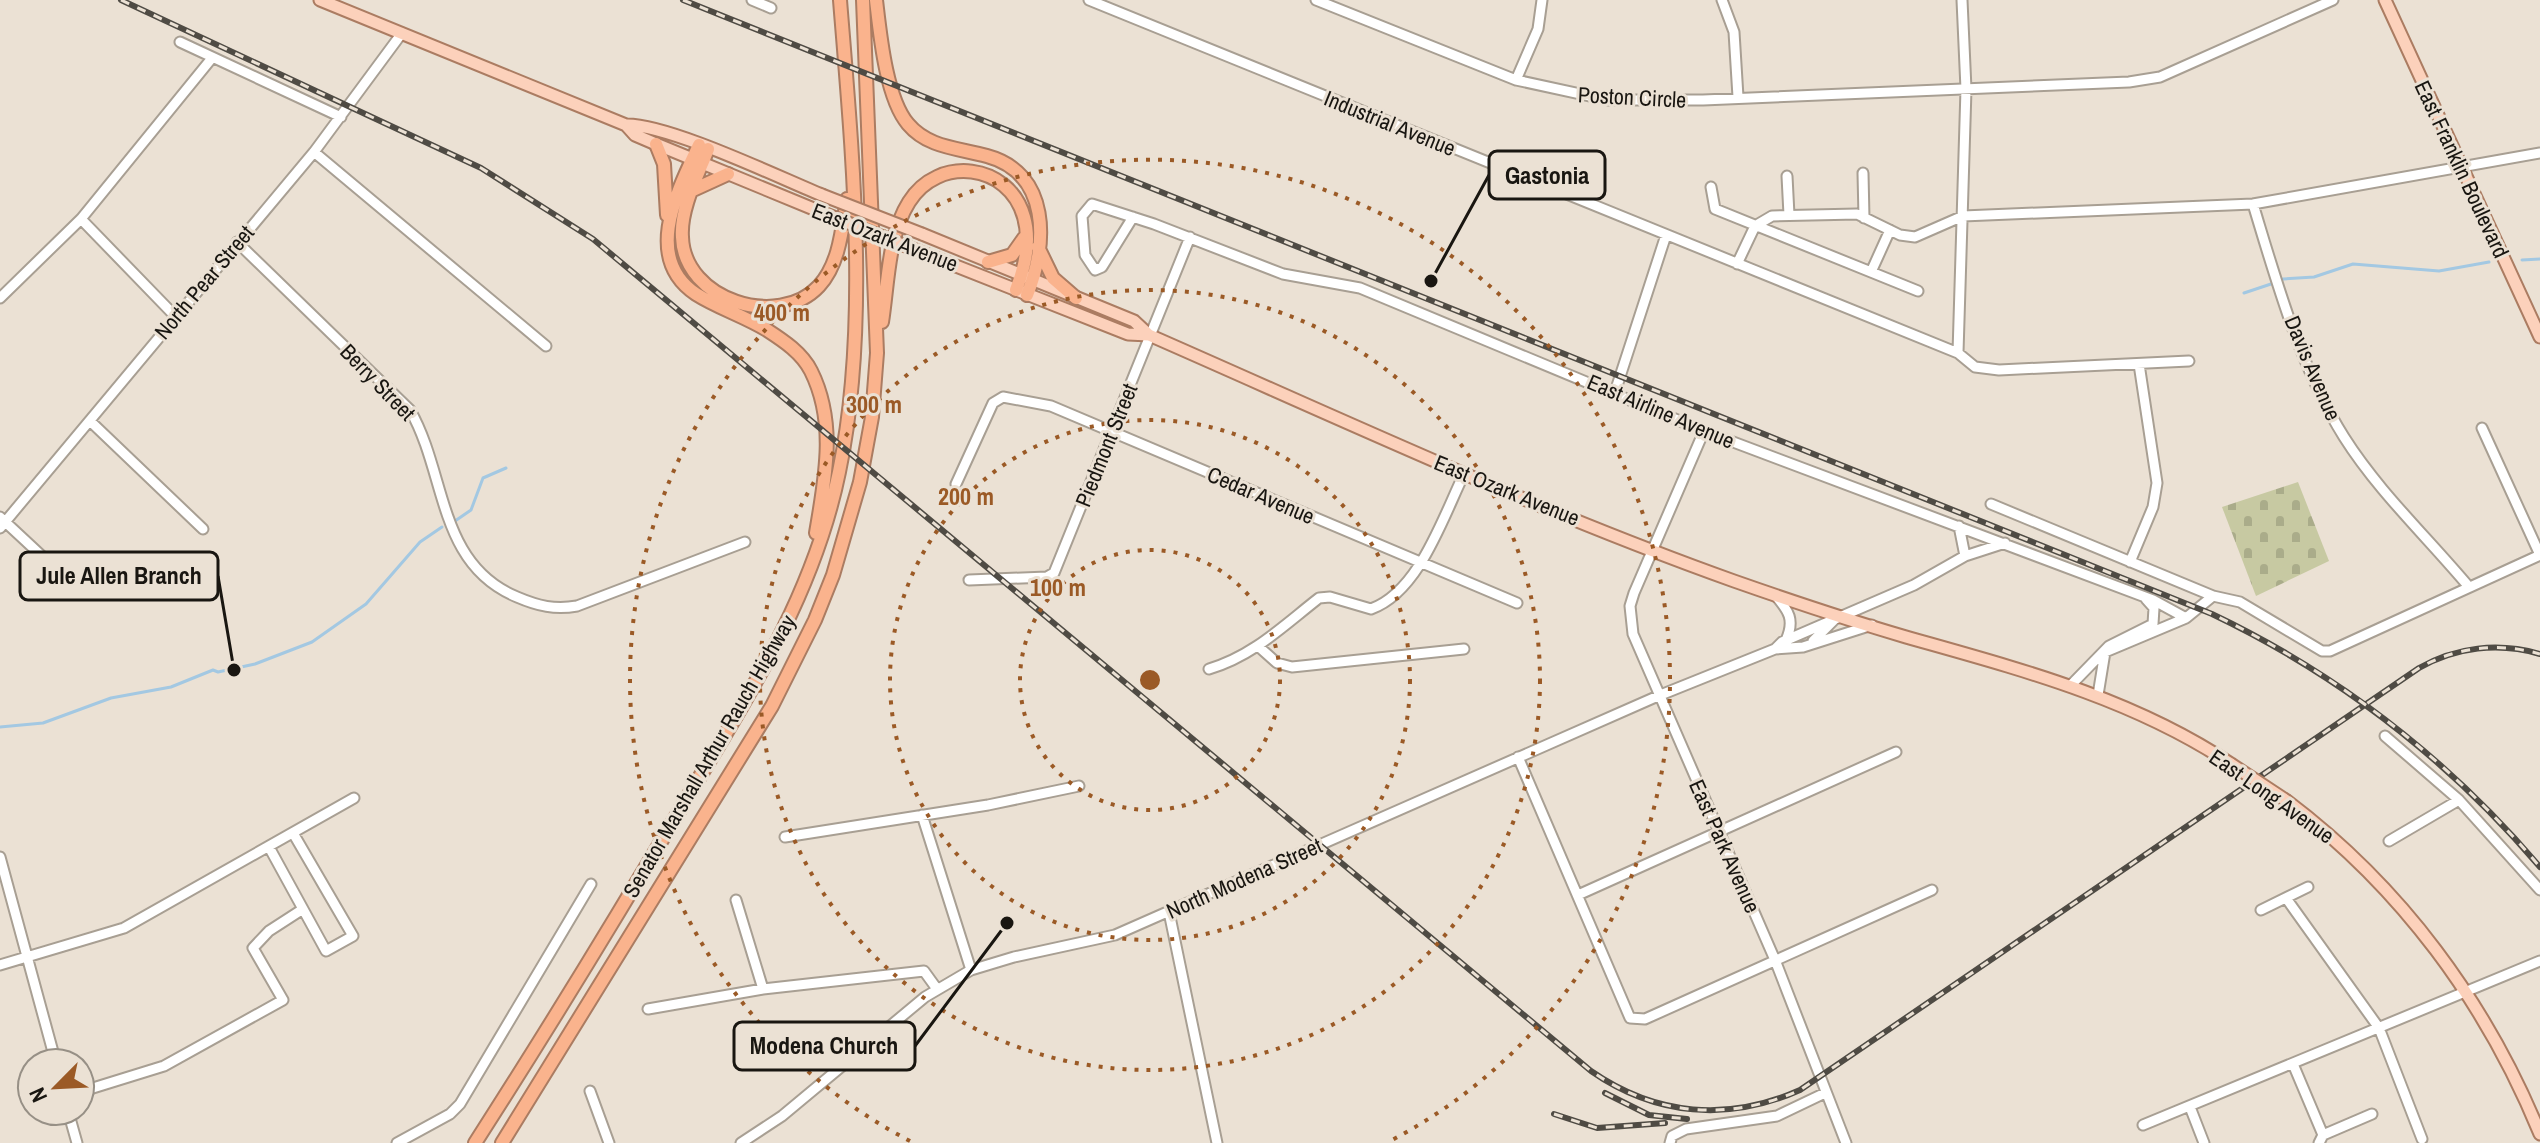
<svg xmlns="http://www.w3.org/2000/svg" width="2540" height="1143" font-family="'Archivo Narrow',sans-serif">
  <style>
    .cemetery { fill: url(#cemetery-stones) }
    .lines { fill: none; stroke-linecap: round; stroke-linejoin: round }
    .stream { stroke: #a3c8e2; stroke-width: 3 }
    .minor-casing { stroke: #a89f93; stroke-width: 13 }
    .major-casing { stroke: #ab7c62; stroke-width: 15 }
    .highway-casing { stroke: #ab7c62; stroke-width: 16 }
    .minor { stroke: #fff; stroke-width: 9 }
    .major { stroke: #fcd1bb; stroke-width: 11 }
    .highway { stroke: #fab38d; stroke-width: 12 }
    .rail-casing { stroke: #4f4b44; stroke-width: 6 }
    .rail { stroke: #ebe1d4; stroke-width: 3; stroke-dasharray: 9; stroke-linecap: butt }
    .major-bridge-casing { stroke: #ab7c62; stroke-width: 15; stroke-linecap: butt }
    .major-bridge { stroke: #fcd1bb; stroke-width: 11 }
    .ring { fill: none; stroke: #9b5a26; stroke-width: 4; stroke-dasharray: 4 8 }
    .labels { text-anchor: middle; stroke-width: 6; stroke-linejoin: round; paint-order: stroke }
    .street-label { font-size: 22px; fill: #191611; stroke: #ebe1d4 }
    .centre { fill: #9b5a26; stroke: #ebe1d4; stroke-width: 4 }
    .ring-label { font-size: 24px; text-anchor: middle; font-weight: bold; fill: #9b5a26; stroke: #ebe1d4; stroke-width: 6; stroke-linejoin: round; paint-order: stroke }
    .leader { fill: none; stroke: #191611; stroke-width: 3 }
    .callout-dot { fill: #191611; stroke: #ebe1d4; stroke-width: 3 }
    .callout { fill: #ebe1d4; stroke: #191611; stroke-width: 3 }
    .callout-label { font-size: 24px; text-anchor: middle; font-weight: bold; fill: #191611 }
  </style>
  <defs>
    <pattern id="cemetery-stones" width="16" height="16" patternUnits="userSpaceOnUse" patternTransform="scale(2)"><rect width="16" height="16" fill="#c7c9a2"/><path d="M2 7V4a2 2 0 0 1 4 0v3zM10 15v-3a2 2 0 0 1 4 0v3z" fill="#aaac8a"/></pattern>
  </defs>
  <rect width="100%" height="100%" fill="#ebe1d4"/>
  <path class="cemetery" d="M2298,482l31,79 -73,35 -34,-89z"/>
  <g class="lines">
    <path class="stream" d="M2522,260l18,-1
      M2283,279l31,-2 39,-13 86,7 50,-9
      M2244,293l27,-9
      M455,521l16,-11 12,-32 23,-10
      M0,727l43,-4 68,-25 60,-11 42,-17 5,2 37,-8 57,-22 54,-38 54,-62 22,-15"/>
    <g class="minor-casing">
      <path id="minor" d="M752,0l19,8
        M1089,0l869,353 17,14 24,3 190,-9
        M1316,0l200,80 92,20h95l426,-18 31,-5 173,-77
        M1722,0l12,32 4,65
        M180,42l161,75
        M1516,80l22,-51 4,-29
        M314,152l232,194
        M1863,173l1,45
        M1787,176l2,39
        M1711,187l4,22 156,63
        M2253,204c24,79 47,163 91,233 34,54 84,101 125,150
        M1133,217l-31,50 -7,3 -10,-15 -3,-39 10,-12 62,20 129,50 77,14 344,143 449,169 33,18
        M81,219l94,97
        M1890,230l-19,42 47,19
        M237,242l173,168c37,64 27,154 107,187 21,9 38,13 60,9l168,-64
        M1737,264l18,-38 17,-10 85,-2 43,21 15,2 48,-21 290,-12 287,-51
        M0,298l81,-79 131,-161
        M1958,353l8,-264 -4,-89
        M1615,392l51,-157
        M90,421l113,108
        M2482,428l58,127
        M1704,431l-70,162 -4,13 3,28 142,326 71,183
        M956,484l37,-81 10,-6 48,9 466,197
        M1991,504l222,92 27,6 82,49h8l210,-96
        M0,517l59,55
        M1959,526l6,30
        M0,528l314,-376 88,-119
        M2130,562l23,-55 4,-24 -18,-119
        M969,580l78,-3 7,-4 136,-336
        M1775,595c14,16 20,25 11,45
        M1813,641l23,-23
        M1259,647l18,16 15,4 172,-18
        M1775,649l7,-7 132,-57 51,-29 40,-13
        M1209,669c44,-13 74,-43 110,-71l11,-1 41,12c48,-17 72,-92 93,-135
        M2071,685l38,-39 44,-22 1,-16 -8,-9
        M2098,695l7,-43 81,-34 27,-22
        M2385,736l74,64 81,90
        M1518,757l112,261 15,1 287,-129
        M922,815l49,155
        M785,837l203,-32 91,-19
        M2389,841l70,-41
        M269,847l57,104 27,-15 -60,-103
        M0,857l56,206
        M1578,895l318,-143
        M2286,898l93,130 43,111
        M736,900l27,89
        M2261,910l47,-23
        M1169,912l48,231
        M0,965l124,-37 230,-130
        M648,1009l115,-20 161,-18 13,18
        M2293,1064l30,71
        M590,1091l19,52
        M80,1092l84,-26 119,-66 -30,-52 16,-17 34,-22
        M2190,1107l14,36
        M68,1111l9,32
        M2143,1125l397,-164
        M397,1143l53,-29 10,-10 131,-220
        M741,1143l41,-27 143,-119 46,-27 43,-13 101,-22 543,-239 117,-47 28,-2 69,-22
        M1670,1143l2,-7 14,-7 91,-13 48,-23
        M2319,1143l4,-8 49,-21"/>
    </g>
    <g class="major-casing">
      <path id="major" d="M320,0l306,125c42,-1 152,52 196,70
        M2385,0l155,337
        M626,125l9,10 21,9 165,68
        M922,234l212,87 15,14c194,85 386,175 585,246 57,20 114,39 172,56 113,32 226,61 325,127
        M918,251l210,83 21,1
        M2287,801c114,86 199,201 253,333"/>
    </g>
    <g class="highway-casing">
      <path id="highway" d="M876,0c4,34 10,98 32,124 20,24 51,24 79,32 63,17 61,88 40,139
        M656,144l8,20 3,51
        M699,145c-21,45 -57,113 -3,149 22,14 48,22 71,36 17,11 35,23 44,41 26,52 14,108 5,162
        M708,149c-10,26 -28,60 -26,88 2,63 96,93 137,49 21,-23 23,-58 28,-87
        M693,190l35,-16
        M1038,247l15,31 23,20
        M988,262l24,-7 12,-17
        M882,322c6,-38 6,-87 27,-120 29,-47 100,-39 115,15 7,24 1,50 -8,73
        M475,1143c72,-112 141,-225 209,-340 63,-105 130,-208 155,-331 31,-148 13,-322 1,-472
        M502,1143l270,-437 43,-86 18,-45 27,-93 12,-65 5,-64 -14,-353"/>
    </g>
    <use href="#minor" class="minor"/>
    <use href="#major" class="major"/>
    <use href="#highway" class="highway"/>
    <g class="rail-casing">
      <path id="rail" d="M121,0l360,168 112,71 998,832c65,45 137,51 209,19l619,-422c37,-21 79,-26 121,-14
        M683,0l1529,614c128,61 236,145 328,253
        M1605,1093l44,22 38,4
        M1554,1114l43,14 68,-5"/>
    </g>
    <use href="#rail" class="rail"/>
    <g class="major-bridge-casing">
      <path id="major-bridge" d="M822,195l100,39
        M821,212l97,39
        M2231,764l56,37"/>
    </g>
    <use href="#major-bridge" class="major-bridge"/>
  </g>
  <g class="ring">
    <circle cx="1150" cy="680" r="130"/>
    <circle cx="1150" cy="680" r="260"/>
    <circle cx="1150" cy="680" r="390"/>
    <path d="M910 1141A520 520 0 1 1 1390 1141"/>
  </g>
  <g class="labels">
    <g class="street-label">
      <text transform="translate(1632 97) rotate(3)" y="8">Poston Circle</text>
      <text transform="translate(1390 123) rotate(22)" y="8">Industrial Avenue</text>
      <text transform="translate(2462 169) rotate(65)" y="8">East Franklin Boulevard</text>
      <text transform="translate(885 237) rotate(21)" y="8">East Ozark Avenue</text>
      <text transform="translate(204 282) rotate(-50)" y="8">North Pear Street</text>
      <text transform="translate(2313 368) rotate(67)" y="8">Davis Avenue</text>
      <text transform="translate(378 382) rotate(46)" y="8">Berry Street</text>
      <text transform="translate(1661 411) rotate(23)" y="8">East Airline Avenue</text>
      <text transform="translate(1106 445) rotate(-68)" y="8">Piedmont Street</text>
      <text transform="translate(1507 490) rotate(22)" y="8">East Ozark Avenue</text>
      <text transform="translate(1261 495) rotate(23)" y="8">Cedar Avenue</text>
      <text transform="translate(709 756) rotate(-60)" y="8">Senator Marshall Arthur Rauch Highway</text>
      <text transform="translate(2272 796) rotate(35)" y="8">East Long Avenue</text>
      <text transform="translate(1725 846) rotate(66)" y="8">East Park Avenue</text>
      <text transform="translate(1244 878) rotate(-24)" y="8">North Modena Street</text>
    </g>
  </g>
  <circle cx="1150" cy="680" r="12" class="centre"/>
  <g class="ring-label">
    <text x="782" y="321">400 m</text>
    <text x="874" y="413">300 m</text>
    <text x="966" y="505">200 m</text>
    <text x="1058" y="596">100 m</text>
  </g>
  <path class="leader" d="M1431 281L1489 175M234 670L218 576M1007 923L915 1046"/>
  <g class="callout-dot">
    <circle cx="1431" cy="281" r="8"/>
    <circle cx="234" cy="670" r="8"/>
    <circle cx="1007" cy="923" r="8"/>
  </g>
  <g class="callout">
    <rect x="1489" y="151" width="116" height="48" rx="8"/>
    <rect x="20" y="552" width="198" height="48" rx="8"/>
    <rect x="734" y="1022" width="181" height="48" rx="8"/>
  </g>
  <g class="callout-label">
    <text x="1547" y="184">Gastonia</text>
    <text x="119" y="584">Jule Allen Branch</text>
    <text x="824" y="1054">Modena Church</text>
  </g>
  <g transform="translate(56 1087) rotate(246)"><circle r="38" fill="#ebe1d4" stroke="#979086" stroke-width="2"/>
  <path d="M0-6L14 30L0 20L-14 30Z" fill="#9b5a26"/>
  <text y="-12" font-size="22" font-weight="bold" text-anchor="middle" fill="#191611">N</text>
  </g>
</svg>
